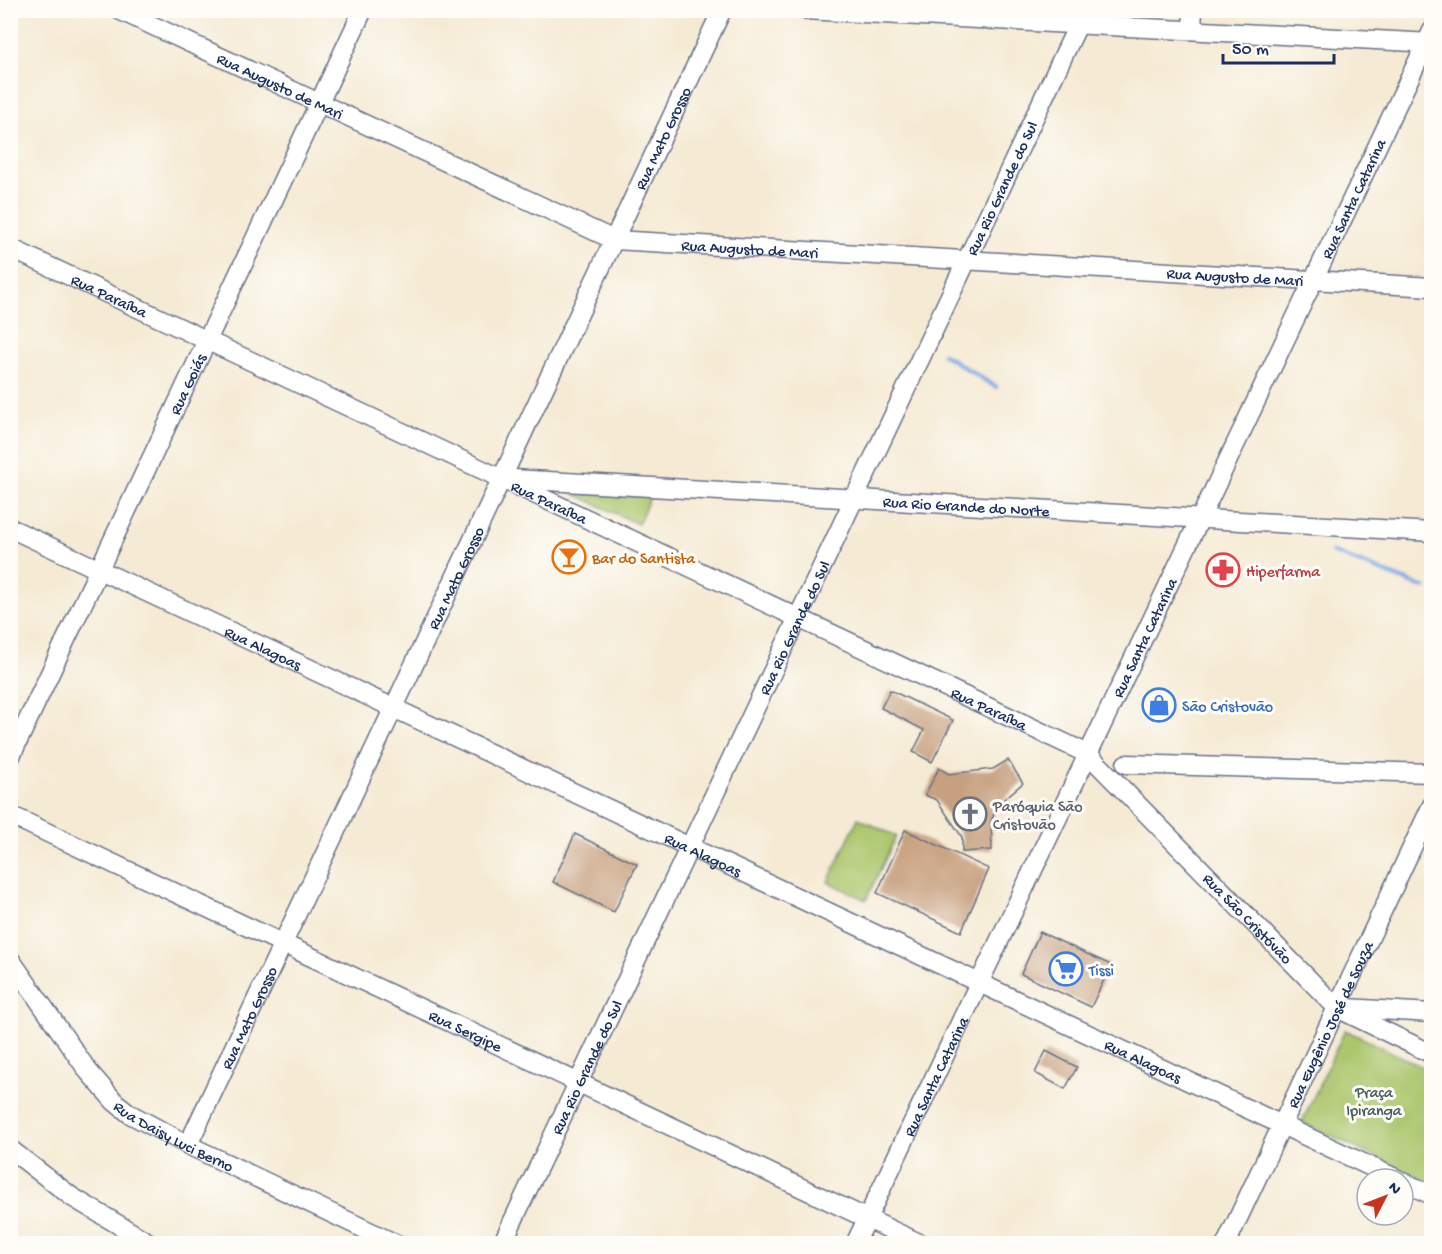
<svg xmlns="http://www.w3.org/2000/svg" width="1442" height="1254" font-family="'Gochi Hand',sans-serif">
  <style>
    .green { fill: #abc66c; stroke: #637a65; stroke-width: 1.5 }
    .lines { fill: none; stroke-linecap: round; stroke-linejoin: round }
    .stream { stroke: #76a6e0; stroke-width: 4.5 }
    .building { fill: #c7a07f }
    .minor-casing { stroke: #677087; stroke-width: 21 }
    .minor { stroke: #fff; stroke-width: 18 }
    .labels { text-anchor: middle; stroke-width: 6; stroke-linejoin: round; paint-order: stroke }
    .street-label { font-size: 16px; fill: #1b2f5e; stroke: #fdfcf7 }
    .food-label { font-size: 16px; fill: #c56008; stroke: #fdfcf7; text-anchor: start }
    .health-label { font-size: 16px; fill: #be3a42; stroke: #fdfcf7; text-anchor: start }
    .shop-label { font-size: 16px; fill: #366cbe; stroke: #fdfcf7; text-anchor: start }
    .worship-label { font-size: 16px; fill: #5b616d; stroke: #fdfcf7; text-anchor: start }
    .park-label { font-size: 16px; fill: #465c62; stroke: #fdfcf7 }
  </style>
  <rect width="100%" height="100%" fill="#fdfcf7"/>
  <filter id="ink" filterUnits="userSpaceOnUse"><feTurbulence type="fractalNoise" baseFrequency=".0167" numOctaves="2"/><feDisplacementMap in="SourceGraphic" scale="12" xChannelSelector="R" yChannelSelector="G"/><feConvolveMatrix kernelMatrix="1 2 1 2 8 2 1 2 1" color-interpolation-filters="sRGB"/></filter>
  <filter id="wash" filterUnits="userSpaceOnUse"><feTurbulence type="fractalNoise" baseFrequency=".008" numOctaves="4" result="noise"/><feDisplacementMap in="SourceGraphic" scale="24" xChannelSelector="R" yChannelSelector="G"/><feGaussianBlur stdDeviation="1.35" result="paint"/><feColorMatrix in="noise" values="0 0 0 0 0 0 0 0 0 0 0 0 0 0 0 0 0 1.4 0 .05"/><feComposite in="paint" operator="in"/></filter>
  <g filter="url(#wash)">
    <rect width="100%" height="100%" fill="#f5ead3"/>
    <path class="green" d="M572,493l78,4 -12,27z
      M858,818l38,18 -30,64 -38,-18z
      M1345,1030l86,41v113l-129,-62z"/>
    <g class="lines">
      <path class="stream" d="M943,354l53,33
        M1332,552l93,36"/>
    </g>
    <g id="blocks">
      <path class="building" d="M890,690l63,30 -21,42 -19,-10 11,-22 -43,-22z
        M1008,760l15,23 -26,22 -6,17 1,28 -30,2v-15l-25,-37 -12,-5 14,-27 10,6 44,-5z
        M905,830l84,39 -28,63 -84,-39z
        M575,834l62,30 -23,48 -61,-30z
        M1040,932l71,33 -20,42 -70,-33z
        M1046,1051l31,16 -12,22 -30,-16z"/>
    </g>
  </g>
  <g filter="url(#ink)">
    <use href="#blocks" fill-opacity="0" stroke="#677087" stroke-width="1.5"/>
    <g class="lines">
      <g class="minor-casing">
        <g id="minor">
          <path id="s1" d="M119,10l495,230 818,47"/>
          <path d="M805,10l627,33"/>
          <path d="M1192,30l1,-20"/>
          <path id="s2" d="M10,248l1078,506 249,254 95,46"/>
          <path id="s3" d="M513,479l919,53"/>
          <path id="s4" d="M10,528l1387,651"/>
          <path id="s5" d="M10,758l353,-748"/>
          <path d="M1126,764l306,9"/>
          <path id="s6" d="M10,815l911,429"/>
          <path id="s7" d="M10,959l78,112 27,31 15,12 58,31 208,99"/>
          <path d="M1346,1008l86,5"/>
          <path id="s8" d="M188,1145l534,-1135"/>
          <path d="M10,1149l62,48 79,47"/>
          <path d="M1403,1182l29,13"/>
          <path id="s9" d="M502,1244l583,-1234"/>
          <path id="s10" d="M855,1244l577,-1213"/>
          <path id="s11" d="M1226,1244l206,-439"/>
        </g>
      </g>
      <use href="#minor" class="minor"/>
    </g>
  </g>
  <defs>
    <g id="bar-ring" transform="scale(1.725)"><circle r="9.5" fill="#fdfcf7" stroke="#e8710a" stroke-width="1.5"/><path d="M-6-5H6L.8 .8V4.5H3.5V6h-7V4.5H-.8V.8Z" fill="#e8710a"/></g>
    <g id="pharmacy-ring" transform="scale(1.725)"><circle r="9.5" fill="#fdfcf7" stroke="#e0444e" stroke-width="1.5"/><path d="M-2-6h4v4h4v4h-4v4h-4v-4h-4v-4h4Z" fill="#e0444e"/></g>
    <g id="shop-ring" transform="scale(1.725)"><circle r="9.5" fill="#fdfcf7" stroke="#3f7fe0" stroke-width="1.5"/><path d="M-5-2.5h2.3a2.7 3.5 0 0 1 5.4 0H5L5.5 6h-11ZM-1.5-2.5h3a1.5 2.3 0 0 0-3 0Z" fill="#3f7fe0"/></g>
    <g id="church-ring" transform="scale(1.725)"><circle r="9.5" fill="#fdfcf7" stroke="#6b7280" stroke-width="1.5"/><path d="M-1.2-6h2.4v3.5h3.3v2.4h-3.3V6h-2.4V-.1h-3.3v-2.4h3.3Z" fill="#6b7280"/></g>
    <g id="supermarket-ring" transform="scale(1.725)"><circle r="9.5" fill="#fdfcf7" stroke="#3f7fe0" stroke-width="1.5"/><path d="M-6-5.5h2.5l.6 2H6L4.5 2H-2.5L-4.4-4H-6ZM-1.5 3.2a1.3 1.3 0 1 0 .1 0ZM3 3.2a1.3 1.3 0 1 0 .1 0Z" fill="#3f7fe0"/></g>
  </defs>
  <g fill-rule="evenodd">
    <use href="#bar-ring" x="569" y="557"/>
    <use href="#pharmacy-ring" x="1223" y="570"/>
    <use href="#shop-ring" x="1159" y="705"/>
    <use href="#church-ring" x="970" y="814"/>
    <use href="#supermarket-ring" x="1066" y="969"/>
  </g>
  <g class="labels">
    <g class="street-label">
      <text dy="6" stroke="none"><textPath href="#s1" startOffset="178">Rua Augusto de Mari</textPath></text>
      <text dy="6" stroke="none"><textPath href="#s8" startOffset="1113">Rua Mato Grosso</textPath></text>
      <text dy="6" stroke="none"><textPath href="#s9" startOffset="1168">Rua Rio Grande do Sul</textPath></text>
      <text dy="6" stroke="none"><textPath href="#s10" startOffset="1158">Rua Santa Catarina</textPath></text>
      <text dy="6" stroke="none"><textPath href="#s1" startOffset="682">Rua Augusto de Mari</textPath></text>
      <text dy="6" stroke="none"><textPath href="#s1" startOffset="1168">Rua Augusto de Mari</textPath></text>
      <text dy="6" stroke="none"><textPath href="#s2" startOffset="110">Rua Paraíba</textPath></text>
      <text dy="6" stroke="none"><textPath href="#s5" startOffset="414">Rua Goiás</textPath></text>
      <text dy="6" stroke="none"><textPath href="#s2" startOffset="596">Rua Paraíba</textPath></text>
      <text dy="6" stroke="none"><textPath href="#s3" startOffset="454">Rua Rio Grande do Norte</textPath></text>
      <text dy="6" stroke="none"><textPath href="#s8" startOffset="627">Rua Mato Grosso</textPath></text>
      <text dy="6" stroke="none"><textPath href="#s9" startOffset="682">Rua Rio Grande do Sul</textPath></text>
      <text dy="6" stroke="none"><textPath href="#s10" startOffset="672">Rua Santa Catarina</textPath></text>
      <text dy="6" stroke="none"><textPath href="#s4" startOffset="280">Rua Alagoas</textPath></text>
      <text dy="6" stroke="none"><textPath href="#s2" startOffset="1082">Rua Paraíba</textPath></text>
      <text dy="6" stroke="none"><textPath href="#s4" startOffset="766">Rua Alagoas</textPath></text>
      <text dy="6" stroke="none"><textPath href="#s2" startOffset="1420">Rua São Cristóvão</textPath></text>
      <text dy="6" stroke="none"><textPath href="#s8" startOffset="141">Rua Mato Grosso</textPath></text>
      <text dy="6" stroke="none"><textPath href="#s11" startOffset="243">Rua Eugênio José de Souza</textPath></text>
      <text dy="6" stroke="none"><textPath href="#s6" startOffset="504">Rua Sergipe</textPath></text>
      <text dy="6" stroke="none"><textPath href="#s4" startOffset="1252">Rua Alagoas</textPath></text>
      <text dy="6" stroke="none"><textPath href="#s9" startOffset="196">Rua Rio Grande do Sul</textPath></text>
      <text dy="6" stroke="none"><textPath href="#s10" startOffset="186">Rua Santa Catarina</textPath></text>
      <text dy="6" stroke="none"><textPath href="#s7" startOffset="246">Rua Daisy Luci Berno</textPath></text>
    </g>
    <g class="food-label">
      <text x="592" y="563">Bar do Santista</text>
    </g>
    <g class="health-label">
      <text x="1246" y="576">Hiperfarma</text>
    </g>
    <g class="shop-label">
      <text x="1182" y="711">São Cristovão</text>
      <text x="1089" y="975">Tissi</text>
    </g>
    <g class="worship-label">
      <text x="993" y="811">Paróquia São<tspan x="993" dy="18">Cristovão</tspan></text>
    </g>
    <g class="park-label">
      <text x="1374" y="1097">Praça<tspan x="1374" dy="18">Ipiranga</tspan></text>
    </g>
  </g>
  <rect width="1442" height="1254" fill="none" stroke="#fdfcf7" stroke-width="36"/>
  <g transform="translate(1385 1197) rotate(48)"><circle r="28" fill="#fdfcf7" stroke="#a3aaba" stroke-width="1.5"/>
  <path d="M0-4.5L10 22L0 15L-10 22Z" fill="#c8321e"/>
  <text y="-9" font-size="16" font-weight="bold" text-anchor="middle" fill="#1b2f5e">N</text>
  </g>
  <path d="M1223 54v9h111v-9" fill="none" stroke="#1b2f5e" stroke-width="3"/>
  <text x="1232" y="54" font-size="18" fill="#1b2f5e" stroke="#fdfcf7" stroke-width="4.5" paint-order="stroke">50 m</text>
</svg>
